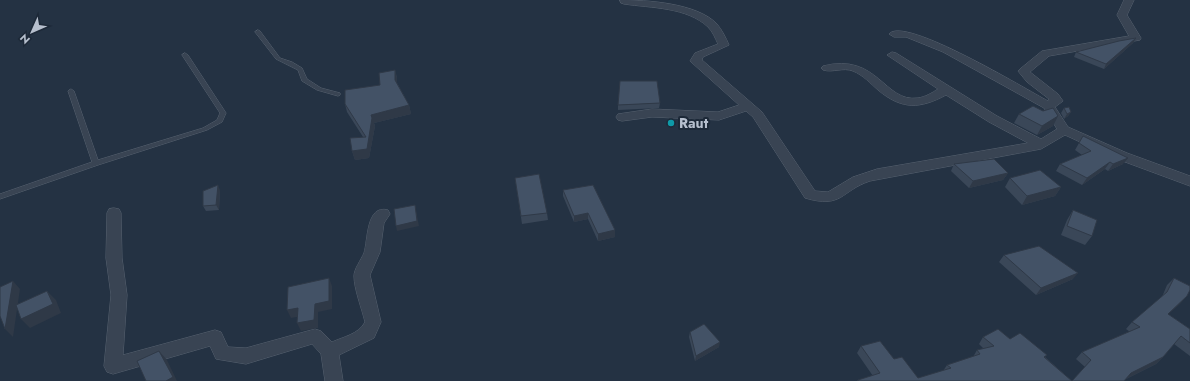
<svg xmlns="http://www.w3.org/2000/svg" width="1190" height="381" font-family="Jost,sans-serif">
  <style>
    .lines { fill: none; stroke-linecap: round; stroke-linejoin: round }
    .lane-casing { stroke: #576270; stroke-width: 1 }
    .street-casing { stroke: #576270; stroke-width: 1 }
    .lane { fill: #394453; fill-rule: evenodd }
    .street { fill: #394453; fill-rule: evenodd }
    .wall { fill: #3a4758 }
    .shaded-wall { fill: #2f3947 }
    .building { fill: #435266; stroke: #2f3947 }
    .culture-dot { fill: #0f9aa8; stroke: #1d2938; stroke-width: 1.5 }
    .labels { text-anchor: middle; stroke-width: 4; stroke-linejoin: round; paint-order: stroke }
    .poi-label { font-size: 14px; font-weight: bold; fill: #b6bfcd; stroke: #1d2938; text-anchor: start }
  </style>
  <rect width="100%" height="100%" fill="#243243"/>
  <g class="lines">
    <g class="lane-casing">
      <path id="lane" d="M258,30l2,1 20,27 12,4 10,6 5,11 14,9 19,5v2l-2,1 -21,-6 -15,-9 -4,-11 -22,-11 -21,-27z
        M185,53l3,2 38,58 -4,9 -15,8 -109,35 -98,34v-5l92,-32 -24,-71 1,-1 2,-1 3,2 24,69 105,-32 14,-8 3,-7 -38,-58z"/>
    </g>
    <g class="street-casing">
      <path id="street" d="M620,0c27,0 77,3 97,24 5,6 9,14 12,21l-26,12 -1,3 60,52 53,79 13,1 25,-15 24,-8 151,-26 -39,-21 -43,-27c-26,14 -44,15 -68,-5 -8,-7 -15,-15 -25,-19 -10,-4 -20,2 -30,-1l-2,-2 2,-2c55,-14 61,37 95,32 7,-1 14,-5 20,-9l-51,-34 5,-3 4,1 101,63 44,23 16,-10 -13,-21 -101,-56 -37,-15h-12l-5,-3c15,-19 138,56 159,67l1,-2 -22,-17 -9,-11 2,-2 22,-18 87,-15 -12,-21 7,-15h10l-7,15 14,23 -1,2 -91,16 -19,16 28,22 5,7 -8,6 13,20 59,26 63,23v10l-73,-27 -52,-24 -24,14 -171,32c-30,10 -27,28 -65,17l-52,-81 -7,-6 -27,9 -67,-3 -30,4 -4,-1 -2,-3 2,-3 34,-5 66,3 21,-7 -49,-44 5,-8 23,-9c-3,-6 -5,-12 -10,-17 -21,-20 -57,-19 -84,-23l-3,-1z
        M114,208l5,1 2,4 1,45 5,37 -4,60 92,-25 6,2 7,15 18,1 69,-19 6,2 11,11c11,-5 27,-8 33,-20 -3,-13 -11,-33 -11,-46 0,-7 7,-16 10,-23 4,-13 2,-49 24,-43l2,4 -6,9 -4,29 -10,23 11,47 -7,16 -35,17 4,26h-18l-4,-27 -9,-10 -66,20 -30,-5 -6,-13 -97,28 -6,-2 -3,-6 7,-71 -5,-37 1,-45 2,-4z"/>
    </g>
    <use href="#lane" class="lane"/>
    <use href="#street" class="street"/>
  </g>
  <path class="wall" d="M1136,38l-3,5 -29,26 -30,-12 2,-5z
    M395,70l2,8v5l12,22 2,9 -37,9 1,3 -6,32 -14,2 -3,-9 11,-14 -16,-25 -2,-8 35,-19z
    M660,103l-1,5 -41,2v-5z
    M1064,108l7,4 -3,4 -4,3 -3,-6z
    M1019,114l34,12 -16,9 -23,-12z
    M1083,136l40,28 -15,7 -3,-2 -23,16 -26,-14 4,-7 22,-9 -7,-5z
    M954,164l54,9 -5,7 -34,8 -18,-17z
    M515,178l32,35 1,7 -26,4z
    M1010,178l51,9 -6,9 -33,9 -17,-18z
    M220,190l-1,20 -13,1 -3,-5z
    M563,190l52,40v7l-17,4 -10,-22 -14,3 -11,-26z
    M1073,210l19,26 -7,9 -24,-10 6,-15z
    M1004,255l69,24 -37,16 -37,-33z
    M1174,278l13,18 -19,18 22,15v27l-16,-12 -11,13 -7,7 -30,15 -2,2h-267l1,-1 15,-4 -16,-23 4,-7 33,13 24,19 25,-7 4,-6 26,-8 4,-7 7,-1 -5,-5 4,-7 27,2 35,18 27,24 13,-14 -9,-8 6,-7 48,-20 -4,-3 6,-7 30,-25 5,-12z
    M690,332l29,15 -24,14 -6,-24z"/>
  <path class="shaded-wall" d="M1136,38l-3,5 -29,26 2,-5z
    M395,70l2,8v10l-2,-8z
    M409,105l2,9 -37,9 1,3 -6,32 -14,2 -3,-9 15,-2 4,-34z
    M1071,112l-3,4 -4,3 3,-5z
    M1058,116l-5,10 -16,9 5,-9z
    M1128,158l-5,6 -15,7 5,-7z
    M1110,162l-5,7 -23,16 5,-7z
    M1008,173l-5,7 -34,8 4,-7z
    M218,185l2,5 -1,20 -3,-5z
    M1061,187l-6,9 -33,9 5,-9z
    M415,205l4,21 -22,5 -1,-5z
    M588,213v6l-14,3v-6z
    M615,230v7l-17,4v-7z
    M1078,273l-5,6 -37,16 5,-7z
    M329,278l3,8v23l-14,3v16l-17,3 -4,-8z
    M13,281l7,8 -7,48 -8,-8z
    M47,291l9,9 5,13 -31,15 -9,-9z
    M1187,296l-7,8 -19,17 7,-7z
    M298,308l4,8 -11,2 -4,-8z
    M720,342l-1,5 -24,14 1,-5z
    M159,351l8,9 10,21h-11z
    M1163,357l-7,7 -32,16 7,-7z"/>
  <path class="building" d="M1136,38l-30,26 -30,-12 43,-11z
    M395,70v10l14,25 -38,10 1,3 -5,31 -15,2 -2,-13 16,-1 -21,-33v-14l35,-5 -1,-12z
    M620,81h37l3,22 -42,2z
    M1033,106l10,5 10,-3 5,8 -16,10 -23,-12z
    M1069,107l2,5 -4,2 -3,-6z
    M1083,136l45,22 -15,6 -3,-2 -23,16 -27,-14 31,-13 -12,-8z
    M994,159l14,14 -35,8 -19,-17z
    M1040,170l21,17 -34,9 -17,-18z
    M539,174l8,39 -26,3 -6,-38z
    M218,185l-2,20 -13,1v-15z
    M593,185l22,45 -17,4 -10,-21 -14,3 -11,-26z
    M415,205l2,16 -21,5 -2,-17z
    M1073,210l24,10 -5,16 -25,-10z
    M1039,246l39,27 -37,15 -37,-33z
    M329,278v23l-14,3 -1,16 -17,3 1,-15 -11,2 1,-23z
    M1174,278l16,8v4l-3,6 -19,18 22,15v14l-9,-7 -18,21 -32,16 -7,8h-266v-1l22,-7 -19,-27 19,-5 14,18 8,-2 16,21 33,-10 -4,-3 33,-11 -3,-4 17,-4 -11,-9 15,-8 12,10 10,-6 27,22 -3,2 28,24 19,-21 -9,-8 58,-25 -8,-5 35,-30z
    M13,281l-8,48 -5,-13v-29z
    M47,291l6,13 -32,15 -5,-14z
    M704,324l16,18 -24,14 -6,-24z
    M159,351l14,26 -7,4h-20l-9,-20z"/>
  <circle class="culture-dot" cx="671" cy="123" r="4"/>
  <g class="labels">
    <g class="poi-label">
      <text x="679" y="128">Raut</text>
    </g>
  </g>
  <g transform="translate(32 32) rotate(225)" stroke="#1d2938" stroke-width="3" paint-order="stroke">
  <path d="M0-3L7 15L0 10L-7 15Z" fill="#b6bfcd"/>
  <text y="-6" font-size="11" font-weight="bold" text-anchor="middle" fill="#b6bfcd">N</text>
  </g>
</svg>
